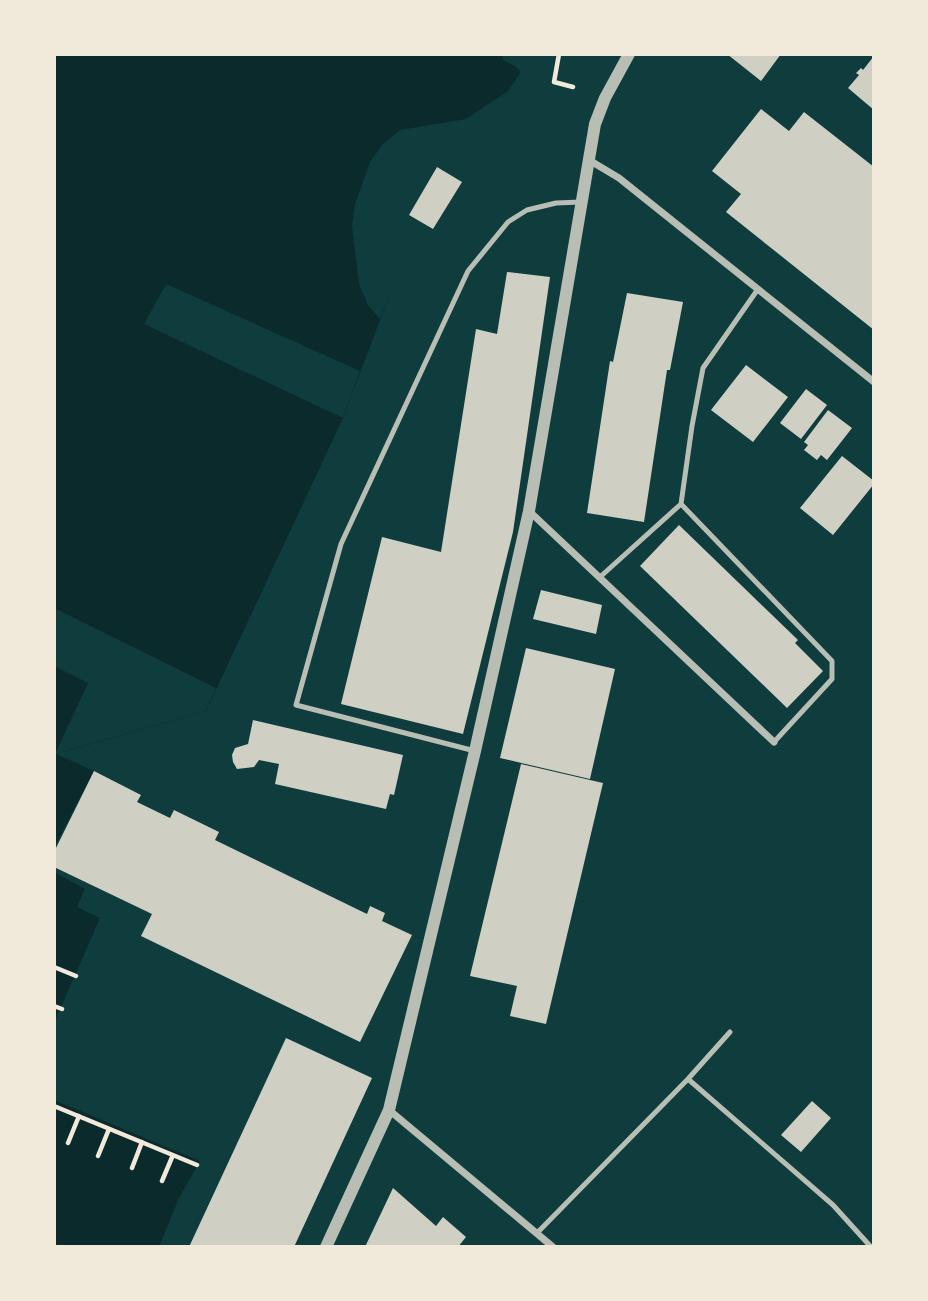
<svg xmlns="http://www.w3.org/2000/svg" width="928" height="1301" font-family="'Times New Roman',serif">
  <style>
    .water { fill: #0a2a2b }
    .pier { fill: #0f3d3e }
    .building { fill: #cfcfc3 }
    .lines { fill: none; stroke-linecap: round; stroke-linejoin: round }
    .path { stroke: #f1e9da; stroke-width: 4.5 }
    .service { stroke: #b8beb3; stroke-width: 5 }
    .minor { stroke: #b8beb3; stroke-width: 7 }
    .tertiary { stroke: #b8beb3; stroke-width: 12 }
  </style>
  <rect width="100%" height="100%" fill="#0f3d3e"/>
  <path class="water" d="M54,54h470l-2,18 -54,76 -51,-7 -16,21 -11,35 -6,55 4,47 -45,119 -137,293 -150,43 38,17 -40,77z
    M54,872l31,17 -8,18 23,11 -46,105z
    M54,1100l146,61 -21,37 -20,49h-96l-9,-4z"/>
  <path class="pier" d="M502,54h26l-3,19 -54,78 -52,-6 -15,18 -11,34 -5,56 3,38 -11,28 -12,-14 -9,-21 -7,-58 3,-22 15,-42 13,-18 17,-14 66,-11 42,-28 13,-19 -6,-6 -12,-6z
    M166,284l194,87 -17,47 -199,-94z
    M54,608l162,80 -10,23 -151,43 33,-71 -34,-17z"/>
  <path class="building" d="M727,54h54l-20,27z
    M874,56v54l-26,-22 11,-13 -3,-2 5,-5 2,2z
    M761,109l28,22 15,-19 70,55v163l-148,-118 15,-18 -29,-23z
    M437,167l25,15 -29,47 -24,-14z
    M507,272l43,5 -37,255 -50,202 -122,-30 41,-167 59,15 35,-223 21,5z
    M627,293l56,9 -13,68h-3l-23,152 -57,-9 23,-152 3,1z
    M746,365l42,32 -35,45 -42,-32z
    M806,389l21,16 -26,34 -21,-16z
    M828,410l24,18 -25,32 -6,-5 -4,5 -13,-10 4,-5 -4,-3z
    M842,456l32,25v3l-41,51 -33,-27z
    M679,525l119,115 -3,3 28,28 -36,37 -147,-142z
    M541,590l61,15 -6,29 -63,-15z
    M526,648l89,21 -25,110 -90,-21z
    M253,720l150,35 -9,40 -4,-1 -4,15 -111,-25 4,-20 -20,-4 -5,7 -17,2 -4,-7 -1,-7 3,-7 13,-4z
    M521,764l82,19 -57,241 -36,-8 7,-30 -47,-10z
    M94,771l47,24 -4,7 33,16 4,-8 45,22 -4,8 152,74 3,-8 15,7 -3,8 30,14 -52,107 -219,-106 11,-22 -98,-47v-15z
    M286,1038l86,40 -78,169h-105z
    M812,1101l19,17 -30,34 -20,-17z
    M393,1188l43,38 7,-9 23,20 -8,10h-93z"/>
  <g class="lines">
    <path class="path" d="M559,54l-5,28 19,5
      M54,967l22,9
      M54,1006l8,3
      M54,1106l143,59
      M68,1143l11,-27
      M98,1156l11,-27
      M132,1168l10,-26
      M162,1181l11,-26"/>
    <path class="service" d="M681,504l11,-78 11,-58 55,-79
      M600,577l81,-73 151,157v18l-58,63
      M475,751l-179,-46 45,-161 127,-273 40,-49 19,-12 29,-7 25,-1
      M688,1079l145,126 38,42
      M537,1233l151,-154 42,-47"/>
    <path class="minor" d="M589,160l30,18 255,204
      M529,511l245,231
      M389,1110l164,137"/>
    <path class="tertiary" d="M326,1247l63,-137 86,-359 54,-240 66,-387 10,-26 24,-44"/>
  </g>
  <rect width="928" height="1301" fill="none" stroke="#f1e9da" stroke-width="112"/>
</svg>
